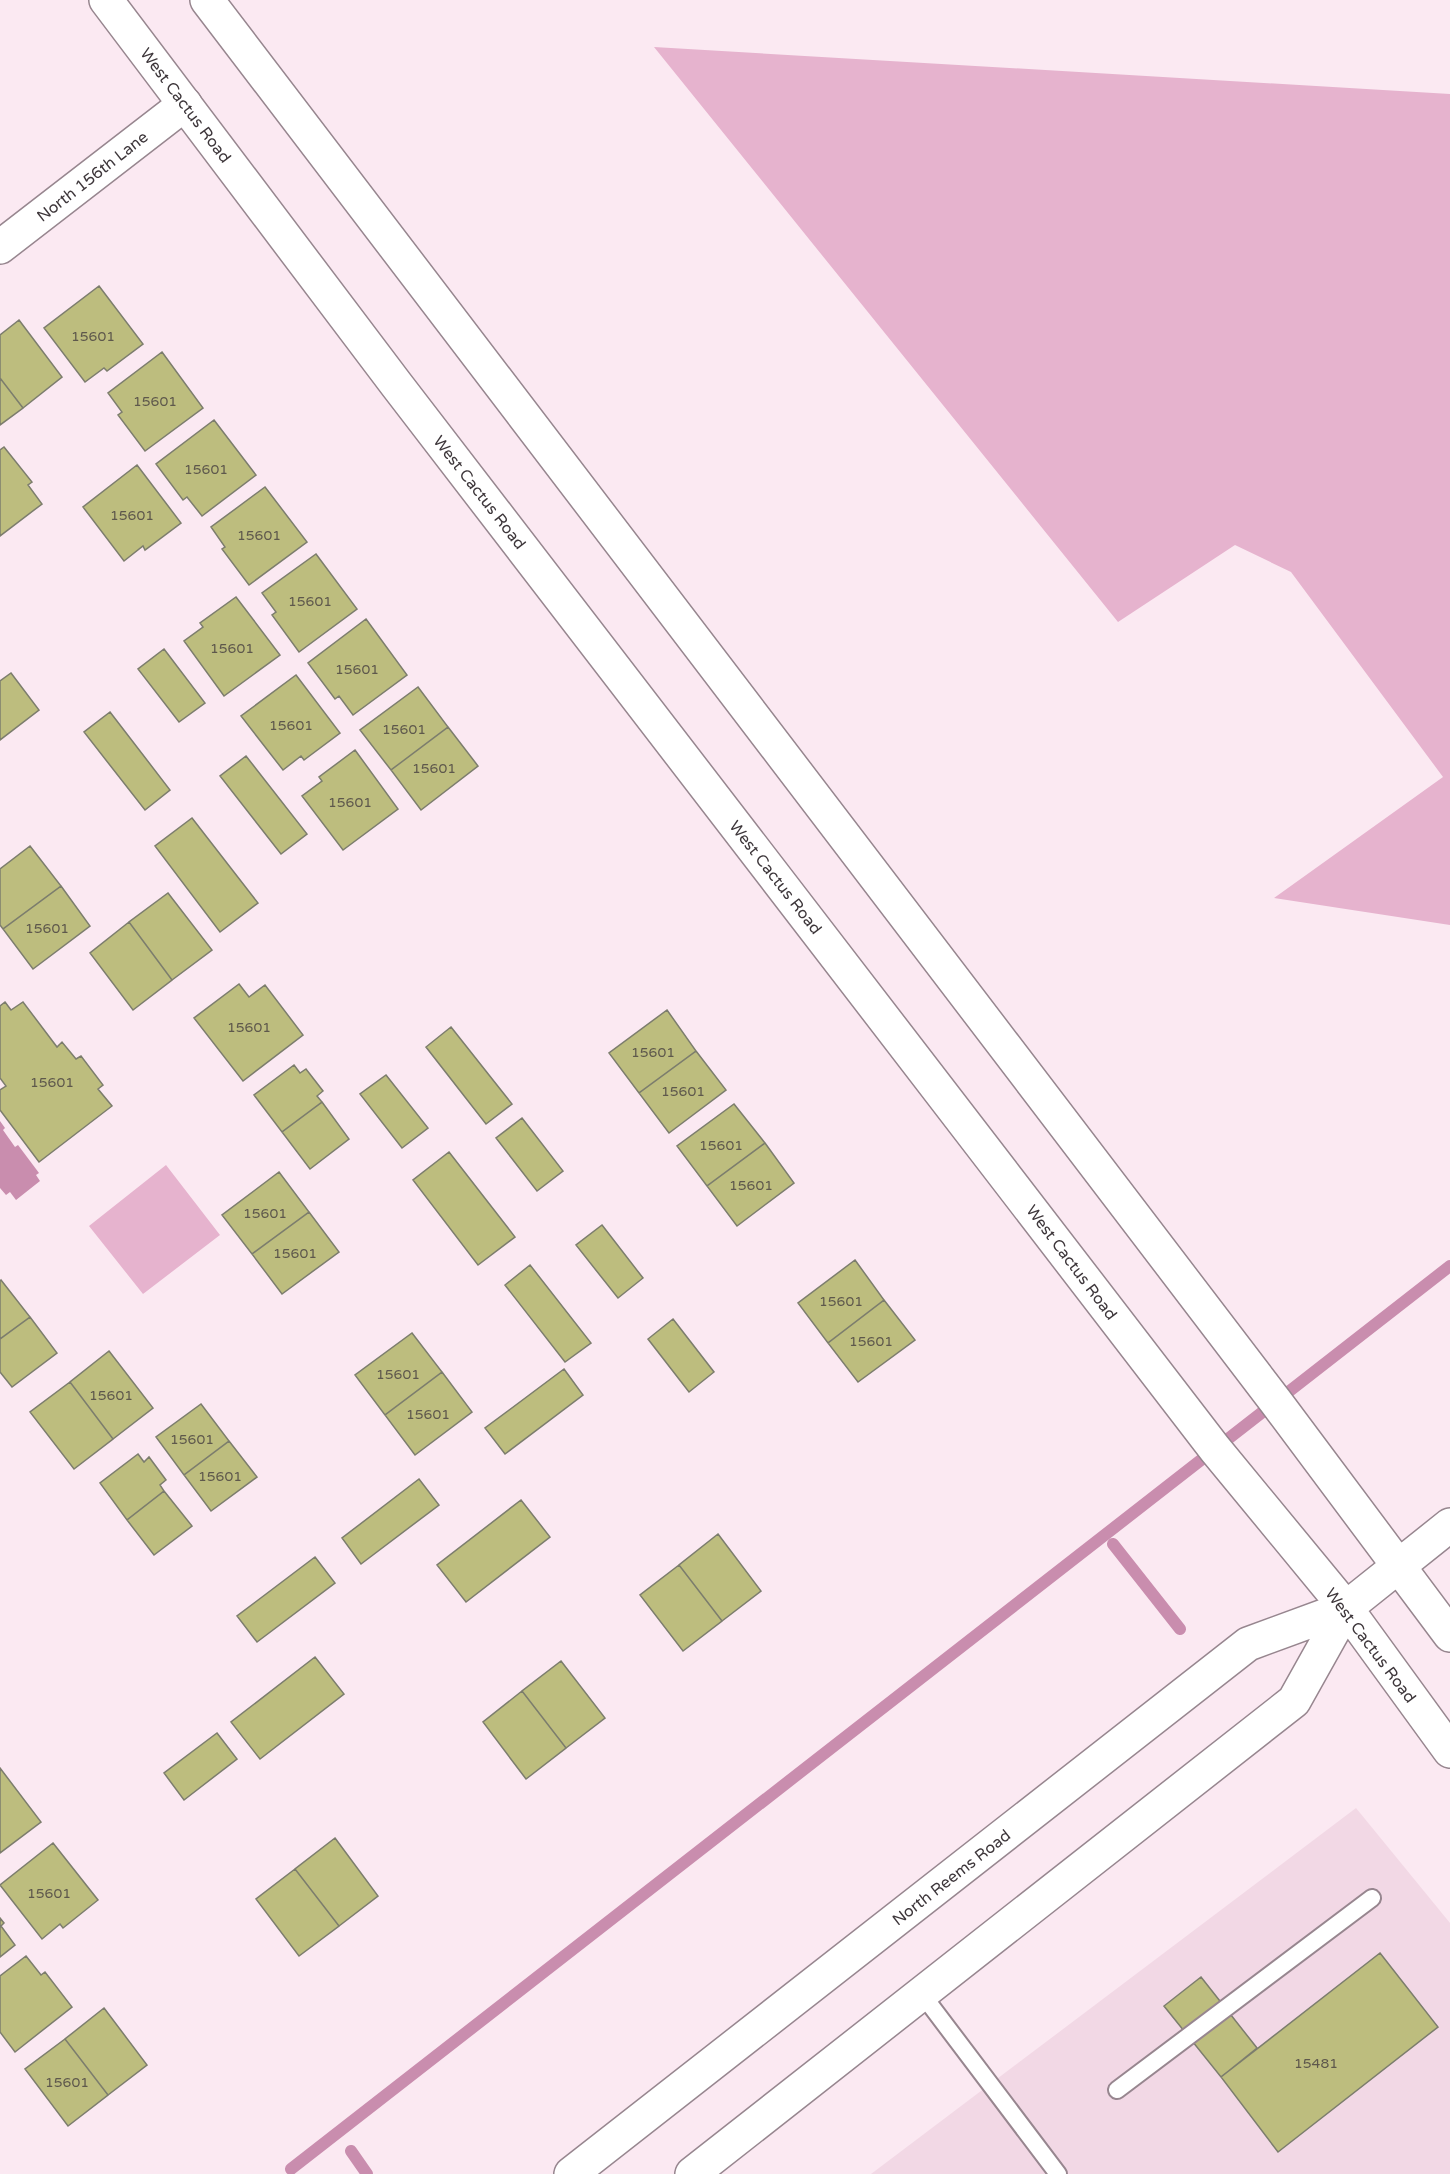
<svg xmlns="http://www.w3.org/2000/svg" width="1450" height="2174" font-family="'Varela Round',sans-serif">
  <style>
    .built { fill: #f2d8e5 }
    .green { fill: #e6b3ce }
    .water { fill: #c98dae }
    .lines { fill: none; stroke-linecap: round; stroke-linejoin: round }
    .stream { stroke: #c98dae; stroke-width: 12 }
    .building { fill: #bdbd7e; stroke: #7c7d6d; stroke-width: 1.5 }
    .lane-casing { stroke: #97868f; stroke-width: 20 }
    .street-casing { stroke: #97868f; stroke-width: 36 }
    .secondary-casing { stroke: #97868f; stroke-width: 36 }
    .lane { stroke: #fff; stroke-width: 16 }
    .street { stroke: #fff; stroke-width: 33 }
    .secondary { stroke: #fff; stroke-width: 33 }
    .labels { text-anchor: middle; stroke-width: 4.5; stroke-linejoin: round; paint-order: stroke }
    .number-label { font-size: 14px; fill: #5e584c }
    .street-label { font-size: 16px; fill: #3e373b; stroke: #fff }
  </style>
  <rect width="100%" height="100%" fill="#fbe9f2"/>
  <path class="built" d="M1356,1808l94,115v251h-579z"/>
  <path class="green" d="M654,47l796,47v831l-176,-27 169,-121 -152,-205 -56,-27 -117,77z
    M166,1165l54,70 -77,59 -54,-68z"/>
  <path class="water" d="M0,1121l5,7 -2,2 12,17 3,-2 21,28 -3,2 4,6 -24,19 -6,-8 -4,3 -6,-7z"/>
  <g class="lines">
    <path class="stream" d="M1113,1544l67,85
      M351,2151l16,23
      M291,2169l1159,-903"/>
  </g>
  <path class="building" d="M99,286l44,58 -36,27 -3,-3 -19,14 -41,-54z
    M19,320l43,57 -39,31 -23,-30v-43z
    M162,352l41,56 -58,43 -27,-36 4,-3 -14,-19z
    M0,378l23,30 -23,17z
    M214,420l42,55 -54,41 -15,-19 -4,3 -27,-36z
    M4,447l28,35 -4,3 14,19 -42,32v-86z
    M137,465l44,58 -36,27 -2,-4 -19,15 -41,-54z
    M265,487l42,55 -58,43 -27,-36 3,-2 -14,-20z
    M316,554l41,55 -58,43 -27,-37 4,-3 -14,-19z
    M236,597l44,58 -56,41 -40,-55 19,-14 -3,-4z
    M366,619l41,56 -54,40 -14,-19 -4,3 -27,-36z
    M164,649l41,54 -26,19 -41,-53z
    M11,673l28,37 -39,30v-59z
    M296,675l44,58 -36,27 -3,-4 -18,14 -42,-54z
    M418,687l30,40 -57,43 -31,-40z
    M110,712l60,78 -25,20 -61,-78z
    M448,727l30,39 -57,44 -30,-40z
    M355,750l43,59 -55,41 -41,-54 20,-15 -3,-4z
    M246,756l61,78 -26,20 -61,-78z
    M192,818l66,85 -38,29 -65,-86z
    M30,846l31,40 -58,43 -3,-4v-56z
    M61,886l29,40 -57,43 -30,-40z
    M168,893l44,57 -40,30 -43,-58z
    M129,922l43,58 -39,30 -43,-57z
    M239,984l10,13 16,-12 38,50 -60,46 -49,-63z
    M5,1002l6,8 12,-8 34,45 5,-5 14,17 5,-3 22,29 -5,4 14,17 -73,56 -39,-52v-20l6,-4 -6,-8v-72z
    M667,1010l29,41 -57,42 -30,-40z
    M451,1027l61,77 -26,20 -60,-77z
    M696,1051l30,39 -57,43 -30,-40z
    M294,1065l6,8 6,-4 17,22 -6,5 5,6 -40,30 -28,-37z
    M386,1075l42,53 -26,20 -42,-54z
    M322,1102l27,37 -39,30 -28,-37z
    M734,1104l31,39 -58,43 -30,-40z
    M522,1118l41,53 -26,20 -41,-53z
    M765,1143l29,40 -57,43 -30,-40z
    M449,1152l66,85 -37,28 -65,-85z
    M279,1172l30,40 -57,42 -30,-39z
    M309,1212l30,40 -57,42 -30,-40z
    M602,1225l41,53 -25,20 -42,-53z
    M855,1260l29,40 -56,43 -30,-40z
    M530,1265l61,78 -26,19 -60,-77z
    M1,1280l29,37 -30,22v-58z
    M884,1300l31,40 -57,42 -30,-39z
    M30,1317l27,36 -45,34 -12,-15v-33z
    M673,1319l41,53 -25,20 -41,-53z
    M412,1333l30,39 -57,43 -30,-40z
    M109,1351l44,57 -40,31 -43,-57z
    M564,1369l19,26 -78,59 -20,-26z
    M442,1372l30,40 -57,43 -30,-40z
    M70,1382l43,57 -39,30 -44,-57z
    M201,1404l28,37 -45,34 -28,-38z
    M229,1441l28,36 -46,34 -27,-36z
    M138,1454l6,8 5,-5 17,23 -6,5 4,6 -37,29 -27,-37z
    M419,1479l20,26 -78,59 -19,-26z
    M164,1491l28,35 -38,29 -27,-35z
    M521,1500l29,37 -84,65 -29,-37z
    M718,1534l43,57 -39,30 -43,-56z
    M315,1557l20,26 -78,59 -20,-26z
    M679,1565l43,56 -39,30 -43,-56z
    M315,1657l29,37 -84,65 -29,-37z
    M561,1661l44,57 -39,30 -44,-57z
    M522,1691l44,57 -40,31 -43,-57z
    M217,1733l20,26 -53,41 -20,-27z
    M0,1768l41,54 -41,31z
    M335,1838l43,58 -39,30 -44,-57z
    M53,1843l45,57 -35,28 -3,-4 -18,15 -42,-54z
    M295,1869l44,57 -40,30 -43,-57z
    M0,1918l4,5 -3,3 14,19 -15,12z
    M1380,1953l58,74 -160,125 -57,-75z
    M26,1956l15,19 4,-3 27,35 -57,45 -15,-20v-56z
    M1201,1977l56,71 -36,29 -57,-71z
    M104,2008l43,57 -39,30 -43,-56z
    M65,2039l43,56 -40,31 -43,-57z"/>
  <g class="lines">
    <g class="lane-casing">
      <path id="lane" d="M922,1994l136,180
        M1117,2090l255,-192"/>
    </g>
    <g class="street-casing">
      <path id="street" d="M0,247l185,-143"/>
    </g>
    <g class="secondary-casing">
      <path id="secondary" d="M106,0l290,384 819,1065 131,159 104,143
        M207,0l1069,1402 174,233
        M571,2174l677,-530 98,-36 104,-83
        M692,2174l602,-473 52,-93"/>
    </g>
    <use href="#lane" class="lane"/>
    <use href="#street" class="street"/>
    <use href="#secondary" class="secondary"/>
  </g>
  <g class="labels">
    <g class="number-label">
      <text x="93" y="341">15601</text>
      <text x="155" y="406">15601</text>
      <text x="206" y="474">15601</text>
      <text x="132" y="520">15601</text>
      <text x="259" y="540">15601</text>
      <text x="310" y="606">15601</text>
      <text x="232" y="653">15601</text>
      <text x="357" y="674">15601</text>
      <text x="291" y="730">15601</text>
      <text x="404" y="734">15601</text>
      <text x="434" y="773">15601</text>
      <text x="350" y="807">15601</text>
      <text x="47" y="933">15601</text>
      <text x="249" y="1032">15601</text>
      <text x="653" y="1057">15601</text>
      <text x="52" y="1087">15601</text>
      <text x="683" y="1096">15601</text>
      <text x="721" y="1150">15601</text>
      <text x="751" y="1190">15601</text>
      <text x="265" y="1218">15601</text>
      <text x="295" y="1258">15601</text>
      <text x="841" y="1306">15601</text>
      <text x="871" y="1346">15601</text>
      <text x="398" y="1379">15601</text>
      <text x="111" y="1400">15601</text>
      <text x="428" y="1419">15601</text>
      <text x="192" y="1444">15601</text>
      <text x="220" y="1481">15601</text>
      <text x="49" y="1898">15601</text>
      <text x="1316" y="2068">15481</text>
      <text x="67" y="2087">15601</text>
    </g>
    <g class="street-label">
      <text transform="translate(186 105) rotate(53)" y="6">West Cactus Road</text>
      <text transform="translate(92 176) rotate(-38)" y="6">North 156th Lane</text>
      <text transform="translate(480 492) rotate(52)" y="6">West Cactus Road</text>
      <text transform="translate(776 877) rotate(52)" y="6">West Cactus Road</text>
      <text transform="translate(1072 1262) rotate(53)" y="6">West Cactus Road</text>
      <text transform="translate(1371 1645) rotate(53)" y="6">West Cactus Road</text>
      <text transform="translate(951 1877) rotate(-38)" y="6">North Reems Road</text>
    </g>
  </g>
</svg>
